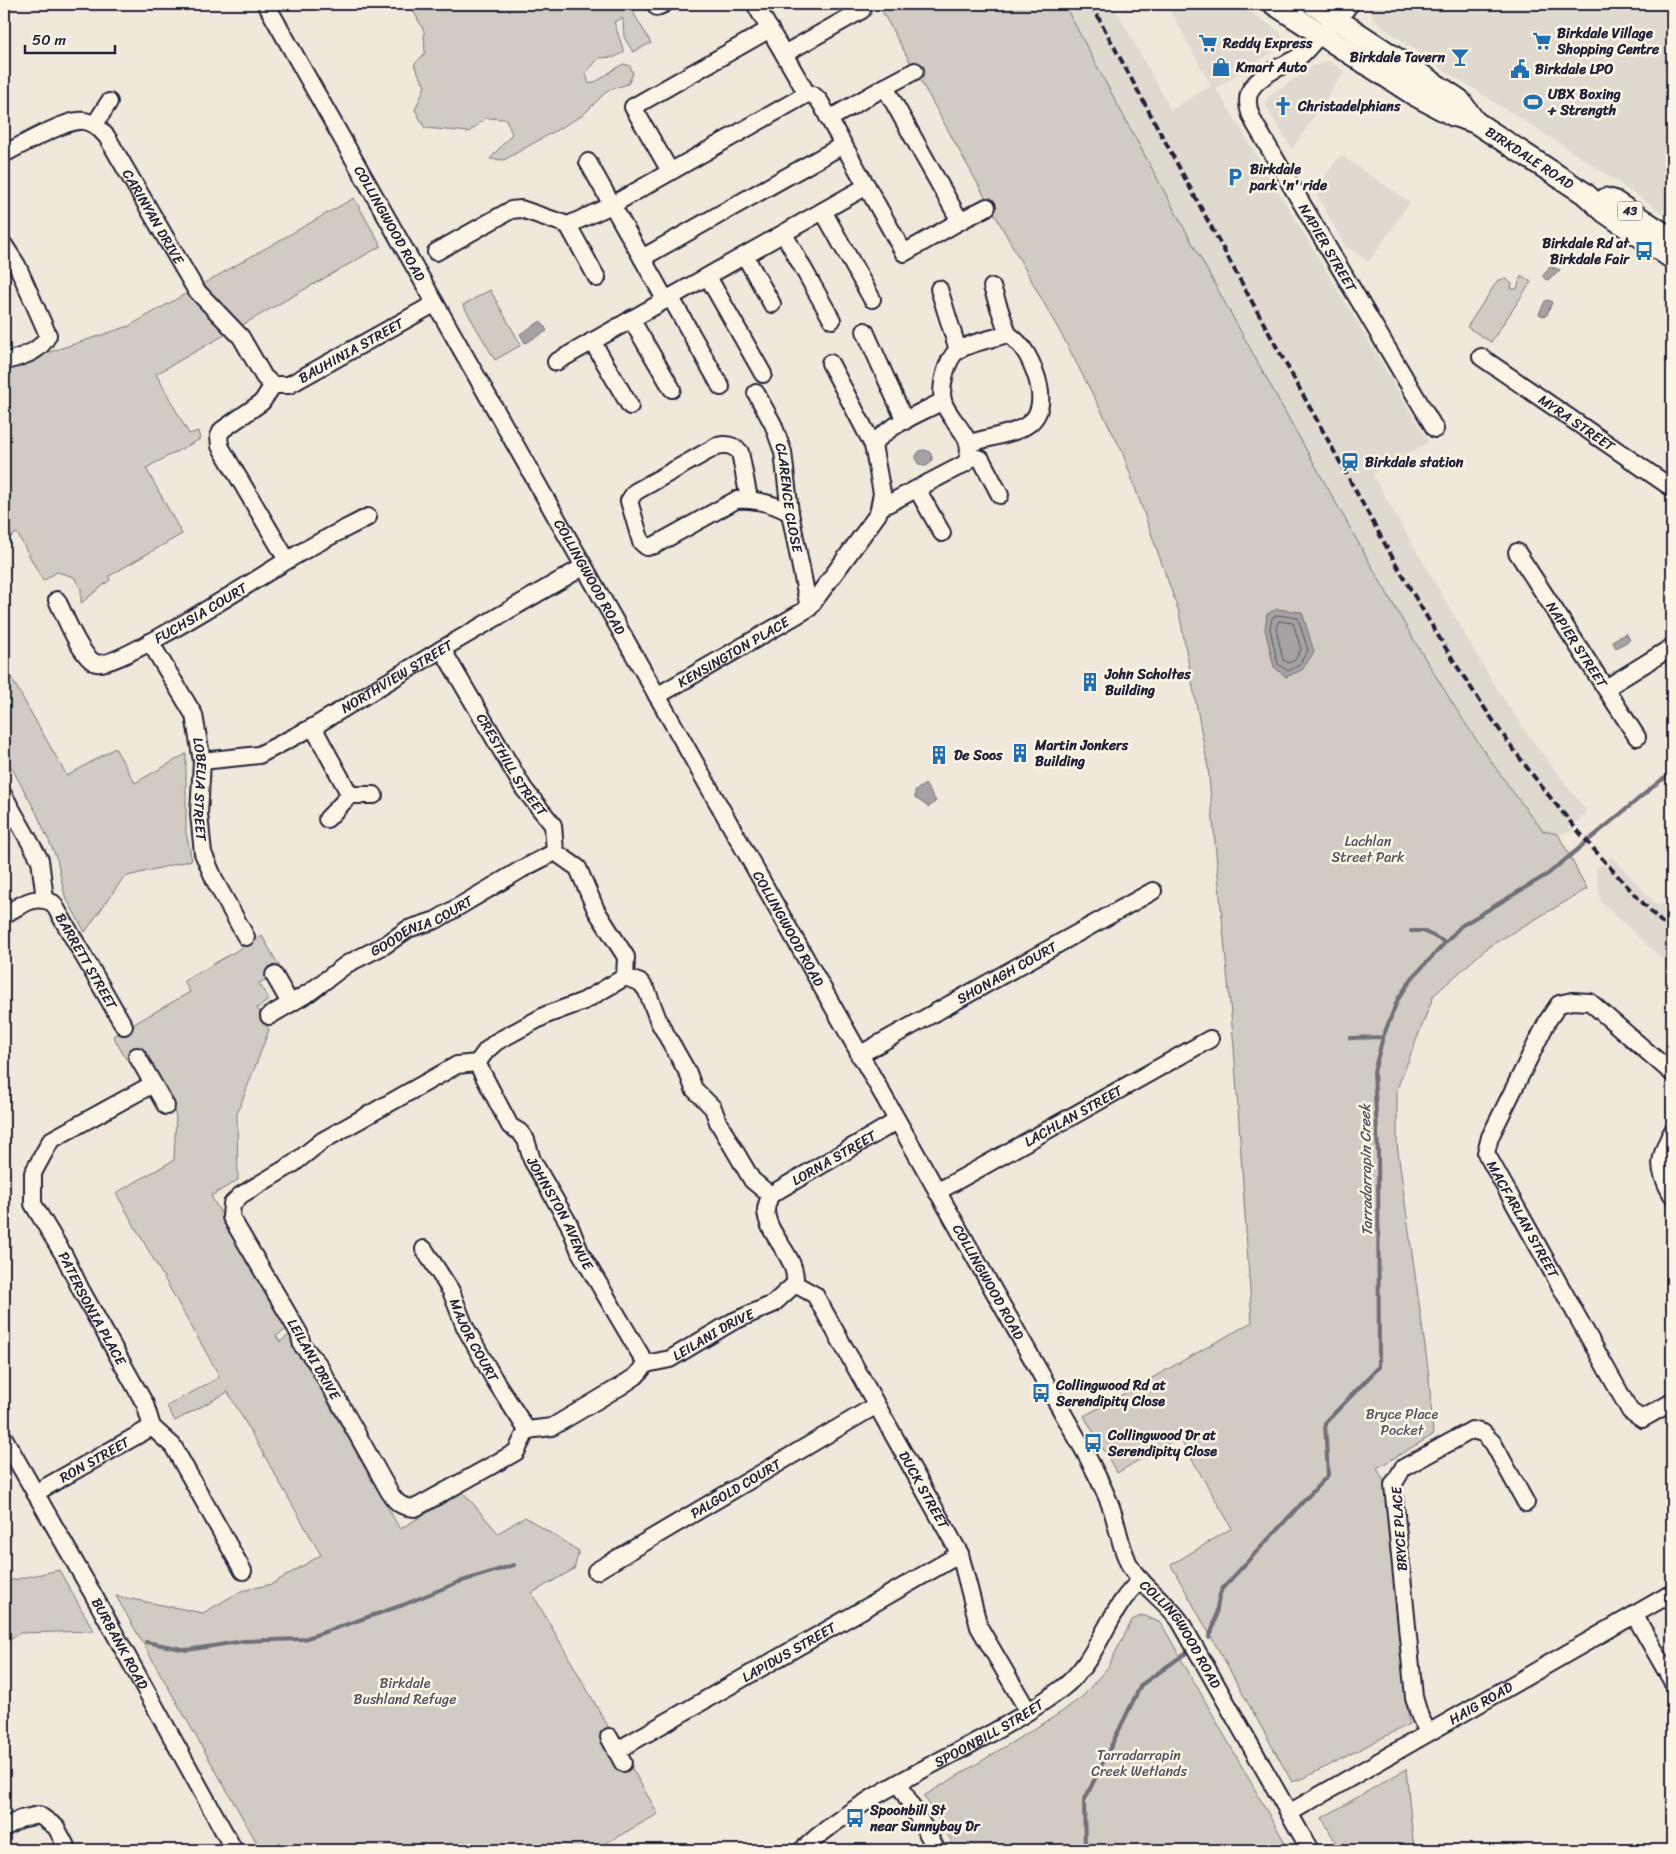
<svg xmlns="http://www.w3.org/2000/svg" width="1676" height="1854" font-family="Sriracha,sans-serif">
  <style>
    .built { fill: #e0d9cf }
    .green { fill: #d1cbc3; stroke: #7a767f }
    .water { fill: #a6a2a2; stroke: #716f79 }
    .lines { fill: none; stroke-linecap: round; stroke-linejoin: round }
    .shore { stroke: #575564; stroke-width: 1 }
    .stream { stroke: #716f79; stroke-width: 4 }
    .minor-casing { stroke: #22223b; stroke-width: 20 }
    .major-casing { stroke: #22223b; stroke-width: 25 }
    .minor { stroke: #fcf5e5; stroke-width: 16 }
    .major { stroke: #fcf5e5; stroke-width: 21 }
    .rail { stroke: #22223b; stroke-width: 4; stroke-dasharray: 8 4; stroke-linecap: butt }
    .labels { text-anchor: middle; stroke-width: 5; stroke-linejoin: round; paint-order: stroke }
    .shield { fill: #fcf5e5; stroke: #63616e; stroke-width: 1 }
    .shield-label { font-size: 12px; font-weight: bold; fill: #22223b }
    .poi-label { font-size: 14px; font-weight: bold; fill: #22223b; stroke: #fcf5e5; text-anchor: start }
    .street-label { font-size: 14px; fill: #22223b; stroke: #fcf5e5 }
    .park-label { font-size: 14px; fill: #575564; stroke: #fcf5e5 }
    .water-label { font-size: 15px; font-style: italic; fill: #575564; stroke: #fcf5e5 }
  </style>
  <rect width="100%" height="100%" fill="#efe8db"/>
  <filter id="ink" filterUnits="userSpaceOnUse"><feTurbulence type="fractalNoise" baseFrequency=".02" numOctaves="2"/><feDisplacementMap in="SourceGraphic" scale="10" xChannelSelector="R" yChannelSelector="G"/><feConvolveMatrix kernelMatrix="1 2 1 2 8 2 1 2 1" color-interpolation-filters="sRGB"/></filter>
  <g filter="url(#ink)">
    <path class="built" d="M1064,4h49l58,106 40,-24 -44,-82h70l42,27 4,7v7l-67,43 213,354 -57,32 116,200 38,58 61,80 -11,11 -2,-2 -6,5 5,5 -15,3 -15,-3 -27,-34 -97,-146 -222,-395z
      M1369,4h303v215l-108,-73 -131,-83 -60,-43z
      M1329,61l15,10 -52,79 -25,-42 -1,-6 2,-5 45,-31z
      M1340,155l70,47 -41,60 -23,-15 -31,-55z
      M1611,856l46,49 8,-2 7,8v57l-72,-67 -4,-31 6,-6 3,3 5,-5 -2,-2z"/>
    <path class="green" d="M414,4h233l-14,8 18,31 -18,9 -9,-15 -1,-19 -9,4 10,30 -9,5 -16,1 -13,15 3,11c15,-4 20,-14 35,-20l6,2 3,8 -5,10 -20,6 -25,25 -79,45 -14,-1 22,-25 -6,-15 -20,-1 -17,14 -44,-4 -10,-18 10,-24 -11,-21 11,-12 -1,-22 -11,-21z
      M878,4h186c85,161 173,322 262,481 67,119 132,240 217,346l15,3 29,55 -99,58 -54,48 -37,94v55l32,232 4,59 -56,33 8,16 24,240 -103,53 -14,5 -121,-217 61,-37 -53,-91 -62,36 -33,-57 168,-94 -18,-275 -26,-280 -29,-155 -57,-161 -57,-110z
      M354,198l27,48 -225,128 33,60 9,-3 2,8 -54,29 36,66 -73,42 1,4 -29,23v-14l-7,-12 -17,-5 -14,9 -26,-48 -13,7v-173l125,-41z
      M1521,275l10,7 -40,60 -24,-15 31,-47 8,-1 6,5 -1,5h6z
      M490,290l31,55 -26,15 -32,-55z
      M4,665l63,111 48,-28 20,35 51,-29v79l6,27 -68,17 -39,55 -20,-36 -8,-37 -21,-47 -32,-58z
      M262,936l20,35 -23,12 10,17 -12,8 12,22 -32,84 1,66 -27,16 76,133 -11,7 4,6 9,-7 111,194 63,-37 35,41 27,-16 54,34 -5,18 -42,24 126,221 -64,36h-333l-145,-254 87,17 38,-22 31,-7 49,-29 -93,-163 -53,29 -8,-15 53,-29 -104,-184 58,-33 2,-44 -3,-6 2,-2 -32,-57 -17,8 -13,-23 77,-44 -6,-11z
      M59,1570l35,61 -74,2 -16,9v-60z
      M1143,1615l18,8 128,227h-336l-2,-10 -27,-44 133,-81 25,-18 26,-30 24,-47z
      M1406,1769l8,81h-74l-18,-32z"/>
    <path class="water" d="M1550,266l10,4 -12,10 -3,-1 -2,-3z
      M1549,300l3,2 -5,13 -4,1 -4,-2 6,-13z
      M541,321l6,10 -22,12 -5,-9z
      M916 458a8 8 0 1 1 16 0a8 8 0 1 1-16 0Z
      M1277,609l25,3 12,40 -12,18 -16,7 -12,-10 -9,-38 2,-15z
      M1626,633l4,7 -14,8 -4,-7z
      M925,784l11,17 -7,6 -14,-9v-7z"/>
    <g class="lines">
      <path class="shore" d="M1278,615l20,3 10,32 -9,15 -11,6 -10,-7 -8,-35 2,-11z
        M1279,621l14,2 8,26 -6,11 -6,3 -6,-3 -7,-31z"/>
      <path class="stream" d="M1125,4l1,2
        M1411,931h12l22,11
        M1350,1038l33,-1
        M1209,1637c9,-15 6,-33 13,-48l106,-114 -3,-52 54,-56 -1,-215 -4,-80 9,-35 15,-38 15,-22 48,-51 87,-52 112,-93 12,-7
        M146,1642l41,8 57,-9 60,-2 99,-34 56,-23 55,-17
        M1085,1850l-1,-49 57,-116 45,-32"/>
      <g class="minor-casing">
        <g id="minor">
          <path id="s1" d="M266,4l820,1450c10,20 21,39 27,59 6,19 8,37 18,55 13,20 35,33 49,53l130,229"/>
          <path d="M755,4l52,90"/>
          <path id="s2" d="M1350,4c-9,13 -18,20 -29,30 -8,7 -13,16 -21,22 -16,10 -41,18 -50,35 -6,13 2,29 9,40l176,298"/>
          <path d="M657,7l7,-3"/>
          <path d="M784,54l78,-44"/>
          <path d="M885,87l75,134 -56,32 -75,-134z"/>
          <path d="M885,87l30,-16"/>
          <path d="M95,124l14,-22"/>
          <path id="s3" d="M4,154c17,-9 56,-31 74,-33 13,-2 22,8 29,16l89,153 45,47 23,40 9,8"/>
          <path d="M588,162l77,137"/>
          <path d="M670,171l-37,-64 137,-78"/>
          <path d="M823,211l49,88"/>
          <path d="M960,221l27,-14"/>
          <path d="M568,225l29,53"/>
          <path d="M784,234l48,86"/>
          <path d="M4,245l13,20 31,70c-8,18 -26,21 -44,27"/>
          <path d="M436,252l75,-42 10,-1 47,16 44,-20 195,-111c12,-1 17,16 22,25"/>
          <path d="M745,256l27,48"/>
          <path d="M642,258l201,-113"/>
          <path d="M708,277l55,97"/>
          <path d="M992,287l16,47"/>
          <path d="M939,289l19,61"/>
          <path d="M671,298l50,89"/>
          <path d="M631,319l41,70"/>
          <path d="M865,331l40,90"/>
          <path d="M592,341l38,65"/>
          <path id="s4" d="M1481,357l191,131"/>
          <path d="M556,362l311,-176"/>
          <path d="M830,363l43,82"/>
          <path id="s5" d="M756,393l17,31 10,28 7,61 19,95"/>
          <path d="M969,456l12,3 19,36"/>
          <path d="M917,489l25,44"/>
          <path d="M749,499l-9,-47c-7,-7 -13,-8 -23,-6l-82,46 -6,9 12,41 6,5 8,-2 81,-45c19,-1 39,4 54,13"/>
          <path d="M880,508l86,-45c12,-27 -16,-39 -23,-62 -3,-13 3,-41 14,-50 11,-8 38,-13 51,-17 16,11 23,26 29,44 16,55 -27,53 -67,65"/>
          <path id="s6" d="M1517,552l120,185"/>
          <path id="s7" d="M287,560l-67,-114 -1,-10 3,-6 40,-28 11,-17h16l145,-81"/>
          <path id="s8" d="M57,600c7,14 24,58 39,63 20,7 166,-88 192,-103 26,-16 53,-29 80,-43"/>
          <path id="s9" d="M150,642l44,73 8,46 -3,53 4,39 13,30 30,54"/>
          <path id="s10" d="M442,649l82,140 29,36 2,27 23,16 18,42 30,47 -1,20 16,6 6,8 12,31 29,51 6,16 19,19 5,14 34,58 18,15c-1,4 -4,11 -4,15 1,27 32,46 29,74"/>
          <path d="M1606,688l66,-41"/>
          <path id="s11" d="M657,696l152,-88 69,-94 4,-21 -9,-48c16,-21 48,-32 70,-44"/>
          <path d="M313,727l37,68"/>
          <path id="s12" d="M202,761l57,-6 54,-28 129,-78 141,-82"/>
          <path d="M4,796l36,64 5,39"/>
          <path d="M327,819l23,-24h24"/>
          <path id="s13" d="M4,915c16,-9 30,-22 49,-12l71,123"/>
          <path d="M274,975l16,28"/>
          <path id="s14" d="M625,977l-41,24 -38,14 -50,27 -10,9 -9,12 -20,2 -135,76 -29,23 -52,31 -9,9 -1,13 68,116 3,12 16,19 72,129c7,11 12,14 25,15l101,-56 11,-22 25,-3 69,-41 15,-10 10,-12 24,-5 62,-37 41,-18 22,-20"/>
          <path id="s15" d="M269,1016l41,-24 37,-28 38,-19 23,-16 28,-9 86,-51 33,-17"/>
          <path id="s16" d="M859,1055l294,-164"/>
          <path d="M137,1056l29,50"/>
          <path id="s17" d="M477,1063l33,63 10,6 6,8 6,20 37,64 11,28 66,112"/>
          <path id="s18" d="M1672,1073l-82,-71 -18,-1 -13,3 -11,16 -58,117 -4,16 144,258 12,8 30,-17"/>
          <path id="s19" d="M153,1084l-102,56 -18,33v31l32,53 16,33 64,114 7,23 21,19 70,125"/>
          <path d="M1672,1132c-14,27 -15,37 0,63"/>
          <path id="s20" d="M937,1192l273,-153"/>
          <path id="s21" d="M770,1195l127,-74"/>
          <path id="s22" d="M424,1249l27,42 14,36 29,52 33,51"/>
          <path id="s23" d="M795,1284l20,11 145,259 19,73 49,84"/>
          <path id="s24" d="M4,1438l90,158 140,254"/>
          <path id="s25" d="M35,1493l117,-66"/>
          <path id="s26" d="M596,1571l279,-165"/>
          <path d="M1635,1616l37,65"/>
          <path d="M1428,1732l-8,-15 -6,-20 -21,-212 10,-17 69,-38 11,3 10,10 33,60"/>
          <path d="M609,1737l14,26"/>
          <path id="s27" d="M616,1751l344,-197"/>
          <path d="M899,1784l38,66"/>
          <path id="s28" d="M1289,1813l383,-220"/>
          <path d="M4,1828l16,-9 19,-4 17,12 12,23"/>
          <path id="s29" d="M802,1850c75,-70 178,-100 259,-161 39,-29 45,-79 80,-109"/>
        </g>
      </g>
      <g class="major-casing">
        <g id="major">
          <path id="s30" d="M1274,4l141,91 38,20 22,7 109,71 21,19 67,46"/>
          <path d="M1313,4l146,96 16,22"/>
          <path d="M1606,199l7,2 59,38"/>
        </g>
      </g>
      <use href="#minor" class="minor"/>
      <use href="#major" class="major"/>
      <path class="rail" d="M1091,4c75,139 150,279 227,418 54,98 106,198 170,291 54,80 117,152 184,220"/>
    </g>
  </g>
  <defs>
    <g id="supermarket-bare" transform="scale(1.5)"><path d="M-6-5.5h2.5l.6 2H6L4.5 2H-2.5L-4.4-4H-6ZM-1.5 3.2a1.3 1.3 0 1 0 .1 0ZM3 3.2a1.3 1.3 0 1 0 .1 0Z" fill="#1f6fb2" stroke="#fcf5e5" stroke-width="2.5" paint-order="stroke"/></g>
    <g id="bar-bare" transform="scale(1.5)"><path d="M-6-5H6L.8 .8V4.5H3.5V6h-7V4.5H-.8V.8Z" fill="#1f6fb2" stroke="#fcf5e5" stroke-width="2.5" paint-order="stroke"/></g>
    <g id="shop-bare" transform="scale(1.5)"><path d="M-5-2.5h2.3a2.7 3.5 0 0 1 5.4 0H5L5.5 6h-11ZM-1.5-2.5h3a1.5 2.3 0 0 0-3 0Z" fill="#1f6fb2" stroke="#fcf5e5" stroke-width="2.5" paint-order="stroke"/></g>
    <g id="civic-bare" transform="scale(1.5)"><path d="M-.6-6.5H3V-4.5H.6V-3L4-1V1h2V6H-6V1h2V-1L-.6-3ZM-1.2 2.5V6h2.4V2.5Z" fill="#1f6fb2" stroke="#fcf5e5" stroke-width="2.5" paint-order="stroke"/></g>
    <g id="stadium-bare" transform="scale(1.5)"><path d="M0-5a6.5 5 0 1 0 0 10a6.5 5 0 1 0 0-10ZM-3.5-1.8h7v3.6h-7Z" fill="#1f6fb2" stroke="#fcf5e5" stroke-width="2.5" paint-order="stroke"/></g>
    <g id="church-bare" transform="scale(1.5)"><path d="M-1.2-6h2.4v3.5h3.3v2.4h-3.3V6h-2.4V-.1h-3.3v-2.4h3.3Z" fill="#1f6fb2" stroke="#fcf5e5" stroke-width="2.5" paint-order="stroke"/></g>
    <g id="parking-bare" transform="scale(1.5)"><path d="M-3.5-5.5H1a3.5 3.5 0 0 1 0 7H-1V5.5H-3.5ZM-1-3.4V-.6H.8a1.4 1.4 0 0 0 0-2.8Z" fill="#1f6fb2" stroke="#fcf5e5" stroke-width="2.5" paint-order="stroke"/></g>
    <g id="bus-bare" transform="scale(1.5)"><path d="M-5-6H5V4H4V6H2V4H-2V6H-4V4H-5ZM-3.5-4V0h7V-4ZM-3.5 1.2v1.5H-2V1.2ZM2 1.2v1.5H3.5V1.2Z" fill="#1f6fb2" stroke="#fcf5e5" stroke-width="2.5" paint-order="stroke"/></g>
    <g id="station-bare" transform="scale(1.5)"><path d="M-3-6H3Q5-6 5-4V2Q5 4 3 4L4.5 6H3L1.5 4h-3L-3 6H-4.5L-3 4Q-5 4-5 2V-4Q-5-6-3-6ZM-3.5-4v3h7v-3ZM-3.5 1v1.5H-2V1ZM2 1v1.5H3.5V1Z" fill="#1f6fb2" stroke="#fcf5e5" stroke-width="2.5" paint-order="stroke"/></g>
    <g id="building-bare" transform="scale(1.5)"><path d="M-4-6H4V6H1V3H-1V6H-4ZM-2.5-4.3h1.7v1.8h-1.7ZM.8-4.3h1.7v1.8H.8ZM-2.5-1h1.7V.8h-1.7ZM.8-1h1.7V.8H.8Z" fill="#1f6fb2" stroke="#fcf5e5" stroke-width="2.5" paint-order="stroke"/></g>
  </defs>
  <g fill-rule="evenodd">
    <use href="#supermarket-bare" x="1542" y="41"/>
    <use href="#supermarket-bare" x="1208" y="43"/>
    <use href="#bar-bare" x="1460" y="57"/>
    <use href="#shop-bare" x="1221" y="67"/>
    <use href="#civic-bare" x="1520" y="69"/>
    <use href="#stadium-bare" x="1533" y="102"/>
    <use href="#church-bare" x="1283" y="106"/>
    <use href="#parking-bare" x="1235" y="177"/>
    <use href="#bus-bare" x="1644" y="251"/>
    <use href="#station-bare" x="1350" y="462"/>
    <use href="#building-bare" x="1090" y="682"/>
    <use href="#building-bare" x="1020" y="753"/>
    <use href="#building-bare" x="939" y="755"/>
    <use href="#bus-bare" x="1041" y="1393"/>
    <use href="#bus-bare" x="1093" y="1443"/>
    <use href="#bus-bare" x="855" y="1818"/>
  </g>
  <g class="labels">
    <rect class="shield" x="1617.5" y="201.5" width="25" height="19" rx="4"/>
    <g class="shield-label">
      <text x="1630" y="215">43</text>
    </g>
    <g class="poi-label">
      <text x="1557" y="38">Birkdale Village<tspan x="1557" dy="16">Shopping Centre</tspan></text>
      <text x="1223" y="48">Reddy Express</text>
      <text x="1445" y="62" text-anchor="end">Birkdale Tavern</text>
      <text x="1236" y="72">Kmart Auto</text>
      <text x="1535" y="74">Birkdale LPO</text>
      <text x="1548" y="99">UBX Boxing<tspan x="1548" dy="16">+ Strength</tspan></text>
      <text x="1298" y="111">Christadelphians</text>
      <text x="1250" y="174">Birkdale<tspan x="1250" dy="16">park 'n' ride</tspan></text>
      <text x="1629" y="248" text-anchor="end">Birkdale Rd at<tspan x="1629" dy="16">Birkdale Fair</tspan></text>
      <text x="1365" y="467">Birkdale station</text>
      <text x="1105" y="679">John Scholtes<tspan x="1105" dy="16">Building</tspan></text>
      <text x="1035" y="750">Martin Jonkers<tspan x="1035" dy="16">Building</tspan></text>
      <text x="954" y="760">De Soos</text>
      <text x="1056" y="1390">Collingwood Rd at<tspan x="1056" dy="16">Serendipity Close</tspan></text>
      <text x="1108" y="1440">Collingwood Dr at<tspan x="1108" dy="16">Serendipity Close</tspan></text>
      <text x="870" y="1815">Spoonbill St<tspan x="870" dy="16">near Sunnybay Dr</tspan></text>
    </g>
    <g class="street-label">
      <text dy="5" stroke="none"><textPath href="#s30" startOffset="299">BIRKDALE ROAD</textPath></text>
      <text dy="5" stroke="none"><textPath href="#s3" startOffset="208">CARINYAN DRIVE</textPath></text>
      <text dy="5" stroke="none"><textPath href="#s1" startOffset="252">COLLINGWOOD ROAD</textPath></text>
      <text dy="5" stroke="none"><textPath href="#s2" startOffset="312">NAPIER STREET</textPath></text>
      <text dy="5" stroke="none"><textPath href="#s7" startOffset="305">BAUHINIA STREET</textPath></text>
      <text dy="5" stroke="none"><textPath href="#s4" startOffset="116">MYRA STREET</textPath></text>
      <text dy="5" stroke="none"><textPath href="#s5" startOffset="111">CLARENCE CLOSE</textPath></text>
      <text dy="5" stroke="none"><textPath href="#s1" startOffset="658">COLLINGWOOD ROAD</textPath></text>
      <text dy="5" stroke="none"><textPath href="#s8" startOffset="192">FUCHSIA COURT</textPath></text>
      <text dy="5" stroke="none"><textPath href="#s6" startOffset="110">NAPIER STREET</textPath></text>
      <text dy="5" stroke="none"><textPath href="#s11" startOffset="88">KENSINGTON PLACE</textPath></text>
      <text dy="5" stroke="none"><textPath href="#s12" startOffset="216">NORTHVIEW STREET</textPath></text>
      <text dy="5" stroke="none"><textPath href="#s10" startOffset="135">CRESTHILL STREET</textPath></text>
      <text dy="5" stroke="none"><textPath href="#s9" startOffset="160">LOBELIA STREET</textPath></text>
      <text dy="5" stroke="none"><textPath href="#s15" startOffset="178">GOODENIA COURT</textPath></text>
      <text dy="5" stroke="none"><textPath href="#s1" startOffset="1062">COLLINGWOOD ROAD</textPath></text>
      <text dy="5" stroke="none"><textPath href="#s13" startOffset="120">BARRETT STREET</textPath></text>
      <text dy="5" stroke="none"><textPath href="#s16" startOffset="169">SHONAGH COURT</textPath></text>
      <text dy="5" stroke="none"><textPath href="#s20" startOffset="156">LACHLAN STREET</textPath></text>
      <text dy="5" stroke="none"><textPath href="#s21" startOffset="74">LORNA STREET</textPath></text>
      <text dy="5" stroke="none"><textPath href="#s17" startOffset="174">JOHNSTON AVENUE</textPath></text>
      <text dy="5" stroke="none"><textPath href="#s18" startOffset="382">MACFARLAN STREET</textPath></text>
      <text dy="5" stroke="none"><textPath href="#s1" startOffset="1468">COLLINGWOOD ROAD</textPath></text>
      <text dy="5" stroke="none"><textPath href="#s19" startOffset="305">PATERSONIA PLACE</textPath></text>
      <text dy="5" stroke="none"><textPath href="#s14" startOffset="1175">LEILANI DRIVE</textPath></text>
      <text dy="5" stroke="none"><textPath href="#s22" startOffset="104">MAJOR COURT</textPath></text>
      <text transform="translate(314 1359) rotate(60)" y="5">LEILANI DRIVE</text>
      <text dy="5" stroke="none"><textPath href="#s25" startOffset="68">RON STREET</textPath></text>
      <text dy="5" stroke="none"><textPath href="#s26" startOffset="162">PALGOLD COURT</textPath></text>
      <text dy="5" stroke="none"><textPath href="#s23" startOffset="246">DUCK STREET</textPath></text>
      <text transform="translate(1399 1529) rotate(-94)" y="5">BRYCE PLACE</text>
      <text dy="5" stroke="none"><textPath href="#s1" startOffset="1872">COLLINGWOOD ROAD</textPath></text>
      <text dy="5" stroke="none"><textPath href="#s24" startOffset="236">BURBANK ROAD</textPath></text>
      <text dy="5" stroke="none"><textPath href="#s27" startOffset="199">LAPIDUS STREET</textPath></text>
      <text dy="5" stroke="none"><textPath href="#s28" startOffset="221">HAIG ROAD</textPath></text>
      <text dy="5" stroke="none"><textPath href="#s29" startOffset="221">SPOONBILL STREET</textPath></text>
    </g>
    <g class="park-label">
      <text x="1368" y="846">Lachlan<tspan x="1368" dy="16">Street Park</tspan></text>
      <text x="1402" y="1419">Bryce Place<tspan x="1402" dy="16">Pocket</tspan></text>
      <text x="405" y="1688">Birkdale<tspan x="405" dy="16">Bushland Refuge</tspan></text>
      <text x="1139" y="1760">Tarradarrapin<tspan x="1139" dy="16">Creek Wetlands</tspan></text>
    </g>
    <g class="water-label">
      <text transform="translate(1366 1170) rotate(-91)" y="5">Tarradarrapin Creek</text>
    </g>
  </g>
  <rect width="1676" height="1854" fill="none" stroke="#fcf5e5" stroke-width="20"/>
  <rect x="10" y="10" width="1656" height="1834" fill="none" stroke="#22223b" stroke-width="2" filter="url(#ink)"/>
  <path d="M25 45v8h90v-8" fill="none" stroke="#22223b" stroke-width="2.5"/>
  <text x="32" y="45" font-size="15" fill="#22223b" stroke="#fcf5e5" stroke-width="4" paint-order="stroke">50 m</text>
</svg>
